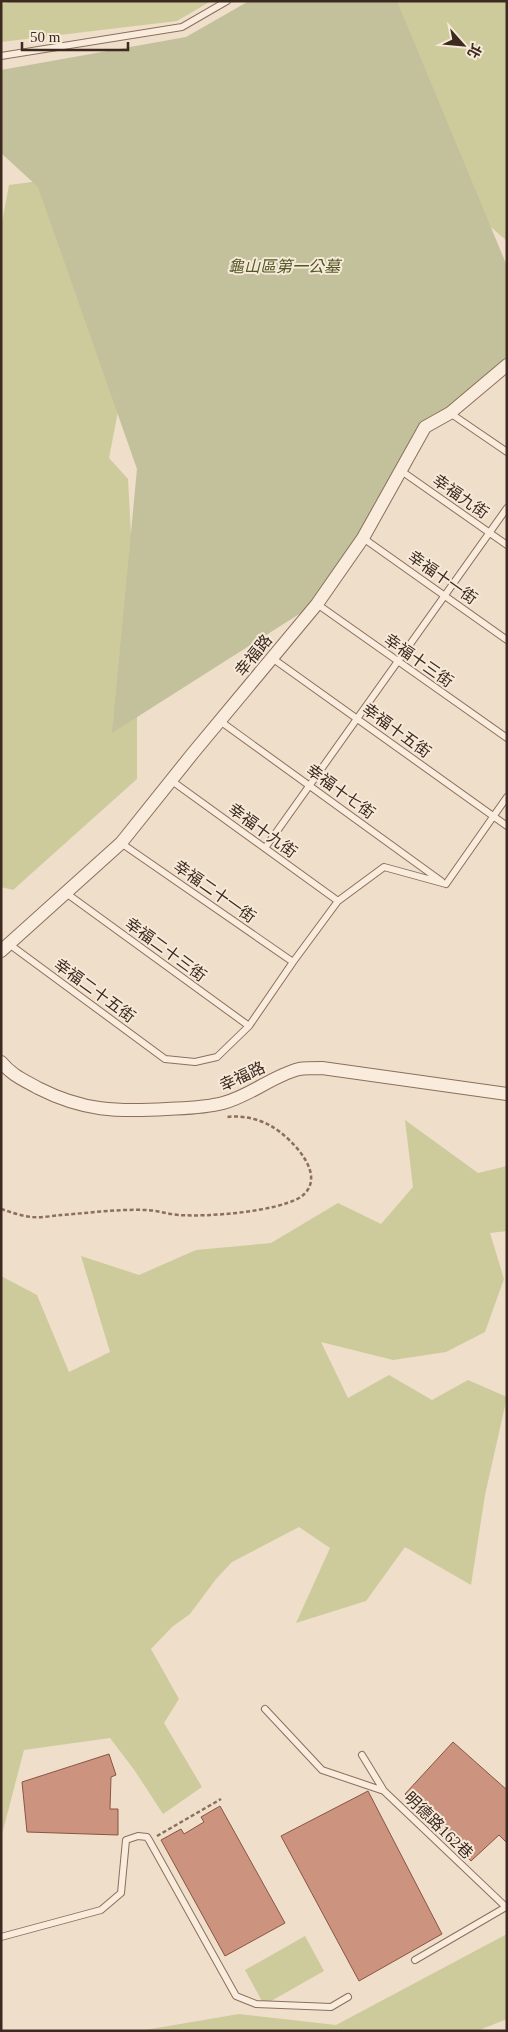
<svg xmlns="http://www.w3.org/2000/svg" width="508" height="2032" font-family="'Times New Roman','Noto Sans TC',serif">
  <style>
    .green { fill: #cdcb9c }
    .cemetery { fill: #c2c19b }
    .building { fill: #cc937f; stroke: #8a5543 }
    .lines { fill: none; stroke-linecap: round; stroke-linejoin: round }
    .service-casing { stroke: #8b6f5d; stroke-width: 8 }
    .minor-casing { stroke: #8b6f5d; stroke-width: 14 }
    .path { stroke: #8b6f5d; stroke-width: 2.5; stroke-dasharray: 4 2.5; stroke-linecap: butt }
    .service { stroke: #f9ecdc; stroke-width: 6 }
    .minor { stroke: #f9ecdc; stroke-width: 12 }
    .labels { text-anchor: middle; stroke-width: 4; stroke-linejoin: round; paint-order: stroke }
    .park-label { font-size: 16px; font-style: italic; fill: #535827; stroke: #f6e9d8 }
    .street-label { font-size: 16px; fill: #3c2a21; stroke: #f6e9d8 }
  </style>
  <rect width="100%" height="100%" fill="#efdec9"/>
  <path class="green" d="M16,1h195l-34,20 -176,21v-38z
    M375,1h132v240l-79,-68z
    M47,180l80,185 -18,93 19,21 9,165v135l-124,111 -12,-3v-660l8,-42z
    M405,1120l73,53 29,-7v65l-17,2 14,46 -19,53 -39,20 -53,8 -72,-18 27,56 41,-23 43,25 36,-20 39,17 -22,98 -14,90 -66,-38 -39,54 -70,22 34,-75 -31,-21 -67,35 -16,17 -26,35 -18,13 -21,22 28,50 -15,24 38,64 -39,27 -28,-43 -25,-33 -86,12 -23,88v-562l36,19 32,77 41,-20 -29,-96 58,19 57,-25 75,-7 67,-40 43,21 32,-37z
    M507,1934v85l-30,12h-338l100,-17 97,11z
    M305,1936l19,35 -60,34 -19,-35z"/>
  <path class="cemetery" d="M249,1h148l110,265v92l-60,50 -26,15 -63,112 -45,66 -9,10 -192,122 25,-264 -99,-282 -37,-34v-83l185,-33z"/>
  <path class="building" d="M453,1742l54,48v53l-8,-8 -28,26 -66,-67z
    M109,1754l7,21 -5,2 -1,32h8v26l-91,-3 -5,-50z
    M368,1791l74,143 -83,47 -78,-145z
    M220,1806l65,117 -60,33 -64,-116 20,-11 3,5 20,-12 -3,-5z"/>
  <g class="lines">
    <g class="service-casing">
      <path id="service" d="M1,56l181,-29 45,-26
        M450,413l57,39
        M400,470l107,75
        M363,538l144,102
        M317,604l190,134
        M272,658l235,168
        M220,721l221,160
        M172,781l166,120
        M121,843l172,119
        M265,848l242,-340
        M446,884l61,-87
        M66,893l183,133
        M9,944l156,115 30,3 22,-5 32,-31 44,-64 45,-61 46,-34 62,17
        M265,1709l57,61 62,21
        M362,1755l22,36 123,117
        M1,1937l100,-27 20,-17 5,-53 12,-4 9,1 2,3 87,156 20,8 75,3 17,-10
        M415,1960l91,-53"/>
    </g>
    <g class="minor-casing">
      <path id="minor" d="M1,951l120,-108 72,-90 124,-149 46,-66 62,-111 25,-14 57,-48
        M1,1062c12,14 21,17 37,26 45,23 79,24 129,21 19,-1 37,-1 56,-6 27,-7 49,-27 76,-34 7,-1 15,-1 23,-1l185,26"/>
    </g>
    <path class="path" d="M1,1209c10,3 20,7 30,8 9,1 21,-1 30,-2 28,-2 56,-6 84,-5 11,0 22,4 34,5 29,2 95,-3 120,-17 32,-20 -7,-60 -28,-72 -12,-7 -29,-11 -44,-9
      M157,1836l64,-37"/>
    <use href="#service" class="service"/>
    <use href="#minor" class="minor"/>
  </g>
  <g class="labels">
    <g class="park-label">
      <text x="284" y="272">龜山區第一公墓</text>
    </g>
    <g class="street-label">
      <text transform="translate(461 496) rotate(35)" y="6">幸福九街</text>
      <text transform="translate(443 577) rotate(35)" y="6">幸福十一街</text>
      <text transform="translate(253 655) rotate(-51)" y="6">幸福路</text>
      <text transform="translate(419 660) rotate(35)" y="6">幸福十三街</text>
      <text transform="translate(397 730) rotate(36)" y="6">幸福十五街</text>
      <text transform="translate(341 791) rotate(36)" y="6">幸福十七街</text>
      <text transform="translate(263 830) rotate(36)" y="6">幸福十九街</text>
      <text transform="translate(215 891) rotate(35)" y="6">幸福二十一街</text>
      <text transform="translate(166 949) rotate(36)" y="6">幸福二十三街</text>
      <text transform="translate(95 990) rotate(36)" y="6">幸福二十五街</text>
      <text transform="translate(242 1076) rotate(-25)" y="6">幸福路</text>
      <text transform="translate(439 1825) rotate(44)" y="6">明德路162巷</text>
    </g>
  </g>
  <rect width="508" height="2032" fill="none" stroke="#3c2a21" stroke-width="5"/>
  <g transform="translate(463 45) rotate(117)" stroke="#f6e9d8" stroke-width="4" paint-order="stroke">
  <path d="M0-4L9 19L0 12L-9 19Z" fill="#3c2a21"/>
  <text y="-8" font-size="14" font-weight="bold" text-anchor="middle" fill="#3c2a21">北</text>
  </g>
  <path d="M22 42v8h106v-8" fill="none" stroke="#3c2a21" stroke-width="2.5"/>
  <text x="30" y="42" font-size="15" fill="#3c2a21" stroke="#f6e9d8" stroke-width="4" paint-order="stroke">50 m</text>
</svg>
